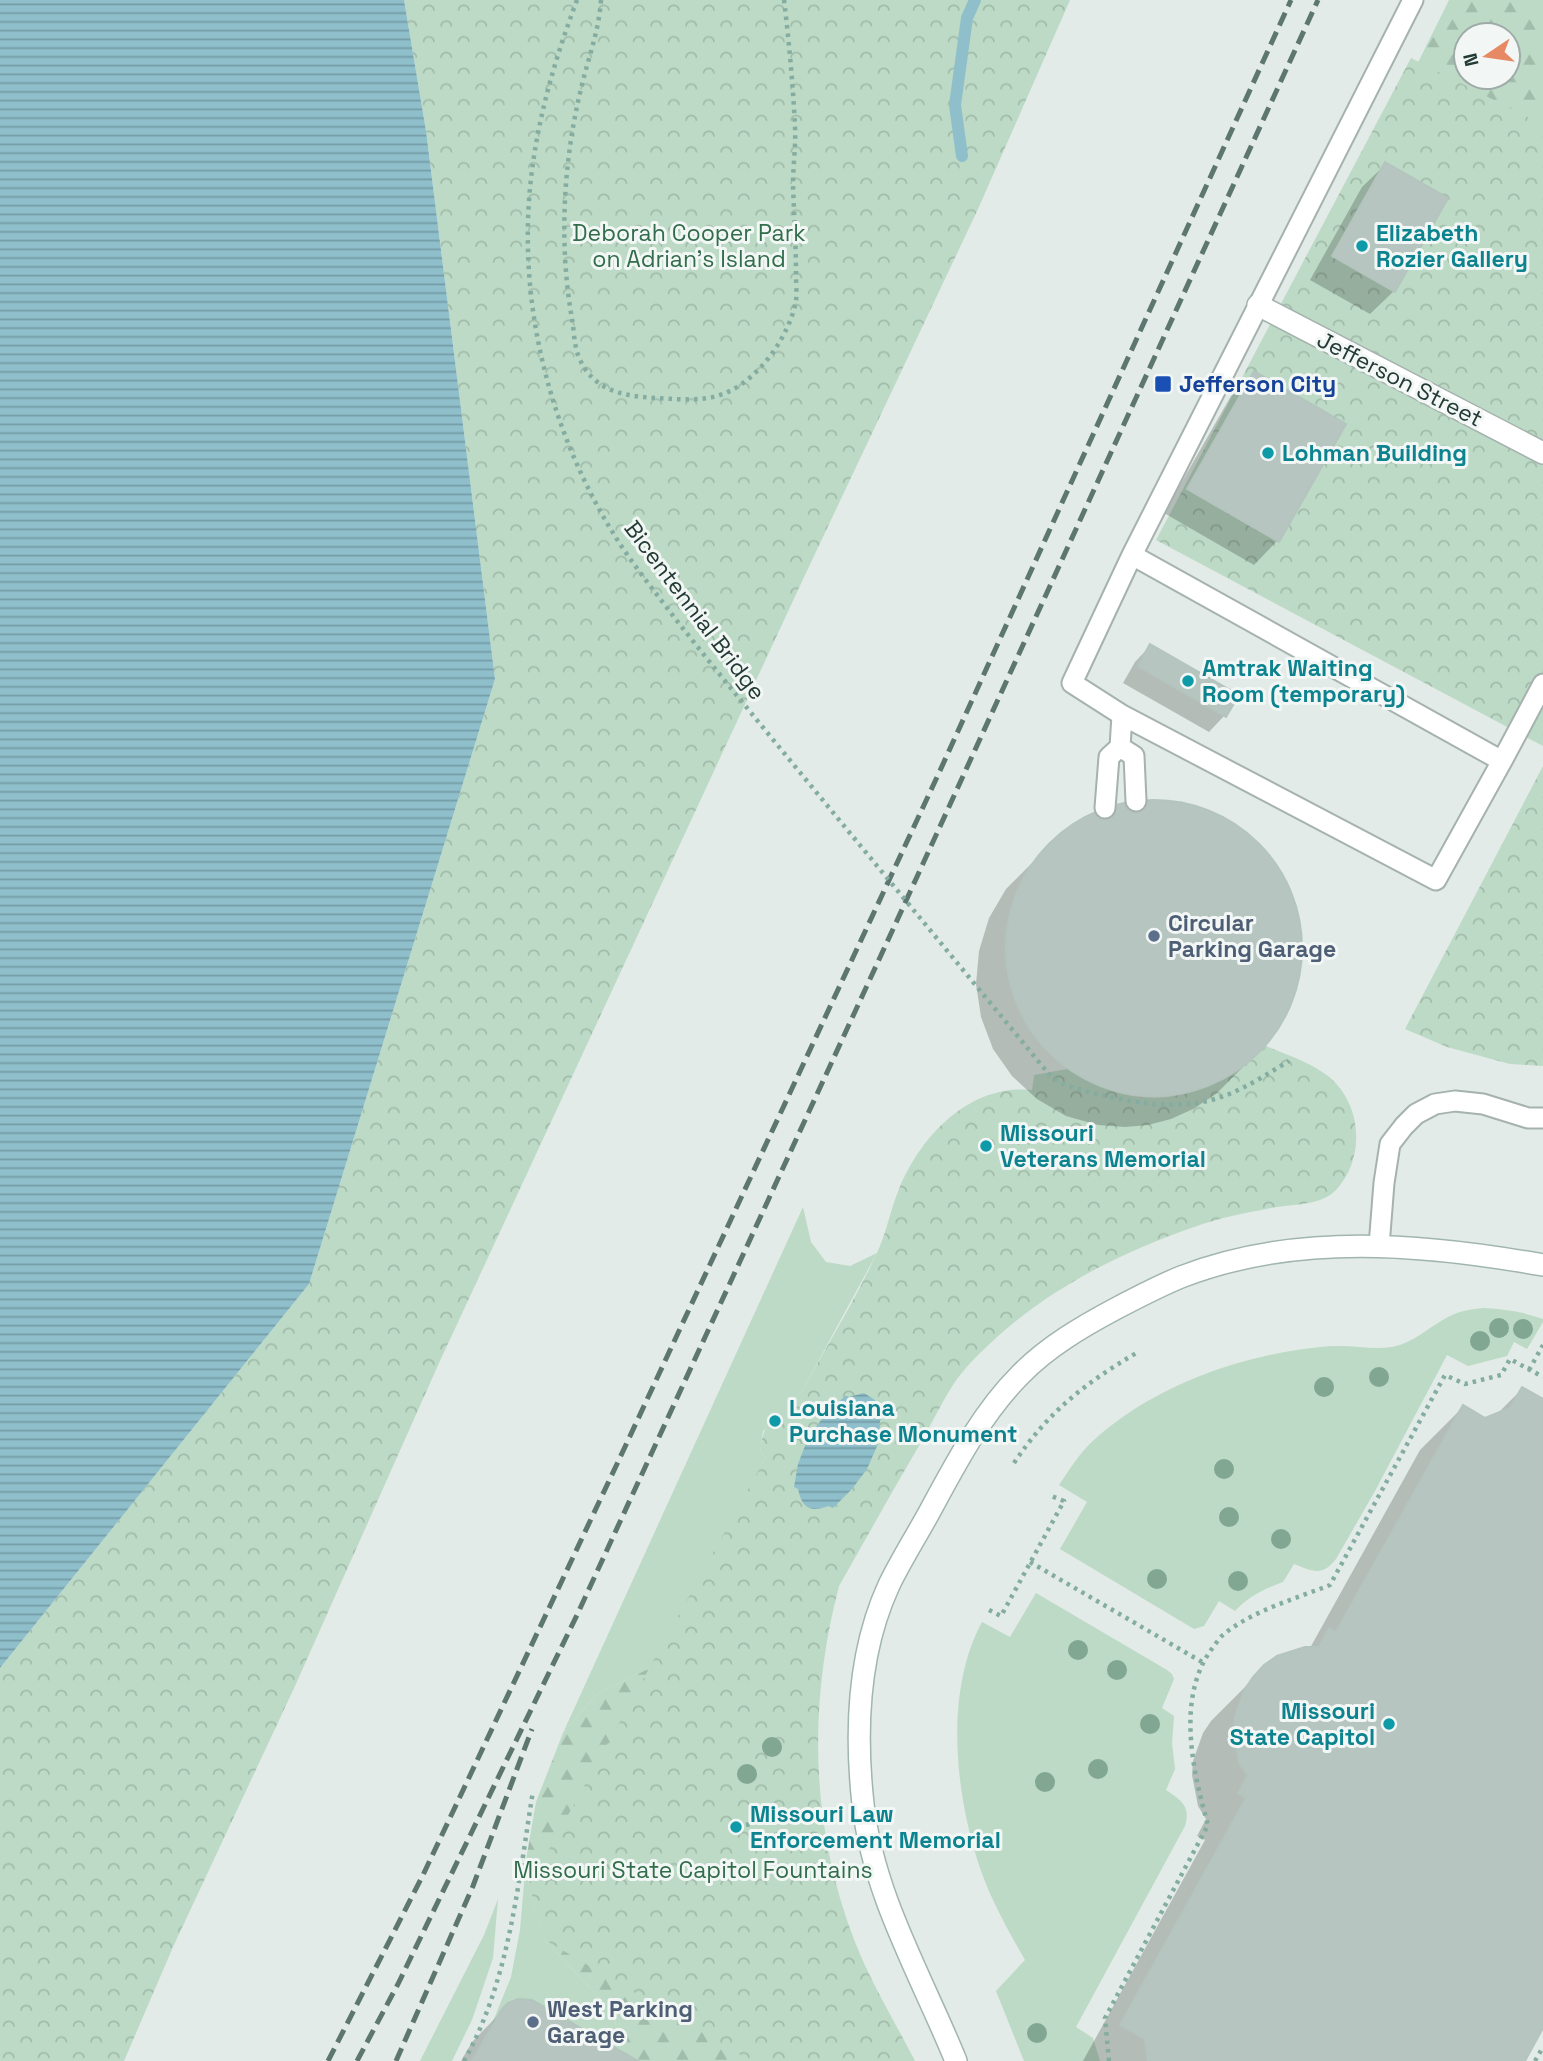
<svg xmlns="http://www.w3.org/2000/svg" width="1543" height="2061" font-family="'Space Grotesk',sans-serif">
  <style>
    .green { fill: #bcdac5 }
    .forest { fill: url(#forest-firs); fill-rule: evenodd }
    .park { fill: url(#park-crowns) }
    .water { fill: url(#water-rules) }
    .shadow { fill: #0003 }
    .lines { fill: none; stroke-linecap: round; stroke-linejoin: round }
    .stream { stroke: #8ebfcb; stroke-width: 12 }
    .building { fill: #b7c5c0; stroke: #b4c4be; stroke-width: 2 }
    .lane-casing { stroke: #a5b2ae; stroke-width: 23 }
    .street-casing { stroke: #a5b2ae; stroke-width: 24 }
    .secondary-casing { stroke: #a1b5af; stroke-width: 24 }
    .path { stroke: #84aca1; stroke-width: 4.5; stroke-dasharray: 3.5 5; stroke-linecap: butt }
    .lane { stroke: #fff; stroke-width: 19 }
    .street { stroke: #fff; stroke-width: 21 }
    .secondary { stroke: #fff; stroke-width: 21 }
    .rail { stroke: #5e7670; stroke-width: 5; stroke-dasharray: 14 7; stroke-linecap: butt }
    .path-bridge { stroke: #84aca1; stroke-width: 4.5; stroke-dasharray: 3.5 5; stroke-linecap: butt }
    .tree { fill: #81a691 }
    .culture-dot { fill: #0f9aa8; stroke: #f2f7f5; stroke-width: 2.5 }
    .transit-dot { fill: #1a4fb4; stroke: #f2f7f5; stroke-width: 2.5 }
    .service-dot { fill: #5c6f8a; stroke: #f2f7f5; stroke-width: 2.5 }
    .labels { text-anchor: middle; stroke-width: 6; stroke-linejoin: round; paint-order: stroke }
    .park-label { font-size: 23px; fill: #316d4b; stroke: #f2f7f5 }
    .culture-label { font-size: 23px; font-weight: bold; fill: #0d838f; stroke: #f2f7f5; text-anchor: start }
    .street-label { font-size: 23px; fill: #233a35; stroke: #f2f7f5 }
    .transit-label { font-size: 23px; font-weight: bold; fill: #164399; stroke: #f2f7f5; text-anchor: start }
    .service-label { font-size: 23px; font-weight: bold; fill: #4e5e75; stroke: #f2f7f5; text-anchor: start }
  </style>
  <defs>
    <pattern id="forest-firs" width="22" height="20" patternUnits="userSpaceOnUse" patternTransform="scale(1.75)"><rect width="22" height="20" fill="#bcdac5"/><path d="M5 1l3.5 6h-7zM16 11l3.5 6h-7z" fill="#a1bcaa"/></pattern>
    <pattern id="park-crowns" width="20" height="18" patternUnits="userSpaceOnUse" patternTransform="scale(1.75)"><rect width="20" height="18" fill="#bcdac5"/><path d="M2 6a3 3 0 1 1 6 0M12 15a3 3 0 1 1 6 0" fill="none" stroke="#a1bcaa"/></pattern>
    <pattern id="water-rules" width="6" height="5" patternUnits="userSpaceOnUse" patternTransform="scale(1.75)"><rect width="6" height="5" fill="#8ebfcb"/><path d="M0 2.5h6" fill="none" stroke="#749ca6"/></pattern>
  </defs>
  <rect width="100%" height="100%" fill="#e2ebe7"/>
  <path class="green" d="M803,1207l8,35 15,20 24,4 27,-13 -76,140 -38,38 -3,22 6,4 -74,135 7,52 -102,50 -34,39z
    M1484,1308c21,1 39,4 59,11v3l-16,27 -13,-7 -7,14 -39,10 -21,-11 -72,136 -39,68c-14,18 -24,12 -42,5l-11,18c-19,7 -34,14 -48,29l-16,-10 -15,25 -10,3 -134,-80 27,-47 -28,-17c11,-16 21,-33 36,-46 55,-49 130,-78 202,-89 14,-2 28,-4 42,-4 18,0 36,4 53,1 22,-4 37,-20 56,-30 11,-6 23,-8 36,-9z
    M1036,1593l131,77 5,4 2,5 -12,29 12,8 -2,27 3,26 -9,21c15,10 25,16 19,36l-109,201 17,11 7,23h-76l-28,-70 29,-31c-17,-30 -34,-60 -45,-92 -25,-74 -36,-176 2,-246l28,15z
    M526,1860l8,46 11,34 69,74 6,37 -88,-51 -14,-1 -10,4 -21,33 24,-59 9,-47z
    M498,1899l-5,59 -21,62 -20,41h-32l64,-126z"/>
  <path class="forest" d="M1449,0h94v195l-159,-64zM1466,35h42v42h-42z
    M650,1668l239,393h-251l-18,-10 -6,-37 -69,-74 -11,-34 -8,-46 10,-58 27,-69 34,-39z"/>
  <path class="park" d="M404,0h666l-92,209 -173,366 -366,788 -144,323 -122,261 -49,114h-124v-393l309,-384 186,-605 -69,-548z
    M1411,58l132,67v621l-387,-206z
    M1543,766v300l-33,-2 -63,-17 -42,-18z
    M1266,1046c21,9 44,16 62,30 34,27 38,82 8,114 -15,16 -45,14 -65,18 -26,5 -52,10 -77,19 -72,25 -140,59 -197,110 -14,13 -29,27 -40,42 -13,19 -23,40 -34,60 -29,49 -56,98 -84,147 -31,119 -29,240 16,356 16,41 40,80 60,119h-164l-206,-121 -11,-34 -4,-22 236,-427 -6,-4c2,-25 14,-50 35,-63l6,3c25,-46 53,-91 75,-138 10,-20 14,-44 23,-66 22,-53 70,-105 133,-99l2,-15 33,-6c10,5 19,12 29,16 63,28 124,7 170,-39z"/>
  <path class="water" d="M0,0h404l22,131 69,548 -186,605 -309,384z
    M864,1393l11,7 4,14 4,2 -3,5 -2,23 -11,25 -15,20 -19,19 -5,-2c-18,7 -26,2 -30,-17l-4,-2 4,-23 10,-26 16,-22 21,-20 4,1z"/>
  <path class="shadow" d="M1386,164l8,127 -24,23 -60,-34 52,-93z
    M1255,373l89,51 -67,117 -23,24 -90,-52 67,-117z
    M1150,646l74,70 -15,16 -86,-49 12,-21z
    M1154,801l34,4 32,11 27,18 24,24 17,29 11,32 2,34 -5,33 -12,32 -19,27 -49,49 -23,15 -22,10 -23,6 -23,2 -27,-2 -32,-9 -29,-17 -25,-23 -19,-27 -12,-32 -5,-33 3,-33 10,-33 17,-29 55,-55 29,-18 31,-11z
    M1522,1389l21,12v623l-20,37h-440l122,-221 -8,-4 9,-17 -8,-13 -6,-31 1,-14 10,-28 8,-12 54,-54 45,-19 110,-198 43,-43 22,13 10,-4z
    M509,2004l125,57h-173l11,-19z"/>
  <g class="lines">
    <path class="stream" d="M962,156l-7,-51 12,-87 8,-18"/>
  </g>
  <path class="building" d="M1385,162l63,36 -53,94 -63,-36z
    M1254,371l92,53 -67,118 -92,-53z
    M1150,644l89,51 -13,22 -88,-51z
    M1006 948a148 148 0 1 1 296 0a148 148 0 1 1-296 0Z
    M1522,1387l21,12v629l-18,33h-377l-3,-22 -25,-14 126,-227 -8,-5 10,-18 -9,-12 -5,-31 1,-15 10,-28 8,-12 11,-12 13,-9 28,-9h14l10,-19 7,4 127,-227 22,13 25,-10z
    M518,1999l14,1 106,61h-166l30,-52 6,-6z"/>
  <g class="lines">
    <g class="lane-casing">
      <path id="lane" d="M1413,0l-281,555 -60,128 50,32 314,165 66,-119
        M1132,555l370,206 41,-77
        M1120,747l14,9 2,45
        M1105,808l4,-51 11,-10 2,-32
        M1379,1246l5,-63 6,-39 14,-18 12,-12 19,-10 20,-3 28,3 45,14h15"/>
    </g>
    <g class="street-casing">
      <path id="street" d="M1258,305l285,148"/>
    </g>
    <g class="secondary-casing">
      <path id="secondary" d="M956,2061c-34,-84 -83,-166 -93,-257 -8,-73 -5,-152 26,-219 12,-25 28,-50 41,-74 26,-48 52,-98 90,-136 27,-28 63,-49 97,-67 21,-11 42,-22 64,-31 116,-45 243,-33 362,-12"/>
    </g>
    <path class="path" d="M601,0c-2,32 -14,61 -21,93 -17,72 -21,153 -8,226 2,11 2,25 6,36 13,35 44,41 77,43 23,1 47,4 68,-4 35,-13 66,-57 73,-93 1,-8 0,-18 0,-26 0,-30 -2,-60 -3,-90 0,-20 3,-39 2,-58 -2,-43 -6,-85 -11,-127
      M1048,1073c12,13 33,17 50,21 39,10 84,17 123,3 24,-8 46,-23 68,-36
      M1529,1370l14,-25
      M1014,1463c34,-51 71,-80 124,-111
      M1030,1562l172,100
      M989,1610l12,6 63,-115 -13,-5
      M746,1825l66,-15
      M464,2061c46,-82 54,-178 69,-270
      M1109,2061l-4,-43 103,-193c-15,-53 -32,-126 3,-175 4,-5 8,-12 13,-16 30,-24 71,-35 106,-49l115,-210 20,9 36,-9 9,-16 33,18
      M1535,2061l8,-14"/>
    <use href="#lane" class="lane"/>
    <use href="#street" class="street"/>
    <use href="#secondary" class="secondary"/>
    <path class="rail" d="M328,2061l95,-186 194,-411 321,-689 353,-775
      M357,2061l41,-77 179,-369 317,-688 424,-927
      M396,2061l77,-175 59,-157"/>
    <path class="path-bridge" d="M577,0c-20,53 -36,107 -44,163 -19,131 15,268 85,378 17,26 37,51 56,76 36,46 73,91 110,136 88,107 176,213 264,320"/>
  </g>
  <g class="tree">
    <circle cx="1499" cy="1328" r="10"/>
    <circle cx="1523" cy="1329" r="10"/>
    <circle cx="1480" cy="1341" r="10"/>
    <circle cx="1379" cy="1377" r="10"/>
    <circle cx="1324" cy="1387" r="10"/>
    <circle cx="1224" cy="1469" r="10"/>
    <circle cx="1229" cy="1517" r="10"/>
    <circle cx="1281" cy="1539" r="10"/>
    <circle cx="1157" cy="1579" r="10"/>
    <circle cx="1238" cy="1581" r="10"/>
    <circle cx="1078" cy="1650" r="10"/>
    <circle cx="1117" cy="1670" r="10"/>
    <circle cx="1150" cy="1724" r="10"/>
    <circle cx="772" cy="1747" r="10"/>
    <circle cx="1098" cy="1769" r="10"/>
    <circle cx="747" cy="1774" r="10"/>
    <circle cx="1045" cy="1782" r="10"/>
    <circle cx="1037" cy="2033" r="10"/>
  </g>
  <g class="culture-dot">
    <circle cx="1362" cy="246" r="7"/>
    <circle cx="1268" cy="453" r="7"/>
    <circle cx="1188" cy="681" r="7"/>
    <circle cx="986" cy="1146" r="7"/>
    <circle cx="775" cy="1421" r="7"/>
    <circle cx="1389" cy="1724" r="7"/>
    <circle cx="736" cy="1827" r="7"/>
  </g>
  <rect class="transit-dot" x="1154" y="375" width="18" height="18" rx="3.5"/>
  <g class="service-dot">
    <circle cx="1154" cy="936" r="7"/>
    <circle cx="533" cy="2022" r="7"/>
  </g>
  <g class="labels">
    <g class="park-label">
      <text x="689" y="241">Deborah Cooper Park<tspan x="689" dy="26">on Adrian's Island</tspan></text>
      <text x="693" y="1878">Missouri State Capitol Fountains</text>
    </g>
    <g class="culture-label">
      <text x="1376" y="241">Elizabeth<tspan x="1376" dy="26">Rozier Gallery</tspan></text>
      <text x="1282" y="461">Lohman Building</text>
      <text x="1202" y="676">Amtrak Waiting<tspan x="1202" dy="26">Room (temporary)</tspan></text>
      <text x="1000" y="1141">Missouri<tspan x="1000" dy="26">Veterans Memorial</tspan></text>
      <text x="789" y="1416">Louisiana<tspan x="789" dy="26">Purchase Monument</tspan></text>
      <text x="1375" y="1719" text-anchor="end">Missouri<tspan x="1375" dy="26">State Capitol</tspan></text>
      <text x="750" y="1822">Missouri Law<tspan x="750" dy="26">Enforcement Memorial</tspan></text>
    </g>
    <g class="street-label">
      <text transform="translate(1400 379) rotate(27)" y="8">Jefferson Street</text>
      <text transform="translate(695 610) rotate(53)" y="8">Bicentennial Bridge</text>
    </g>
    <g class="transit-label">
      <text x="1179" y="392">Jefferson City</text>
    </g>
    <g class="service-label">
      <text x="1168" y="931">Circular<tspan x="1168" dy="26">Parking Garage</tspan></text>
      <text x="547" y="2017">West Parking<tspan x="547" dy="26">Garage</tspan></text>
    </g>
  </g>
  <g transform="translate(1487 56) rotate(257)"><circle r="33" fill="#f2f7f5" stroke="#9faba8" stroke-width="2"/>
  <path d="M0-5L12 26L0 18L-12 26Z" fill="#e68964"/>
  <text y="-10" font-size="19" font-weight="bold" text-anchor="middle" fill="#233a35">N</text>
  </g>
</svg>
